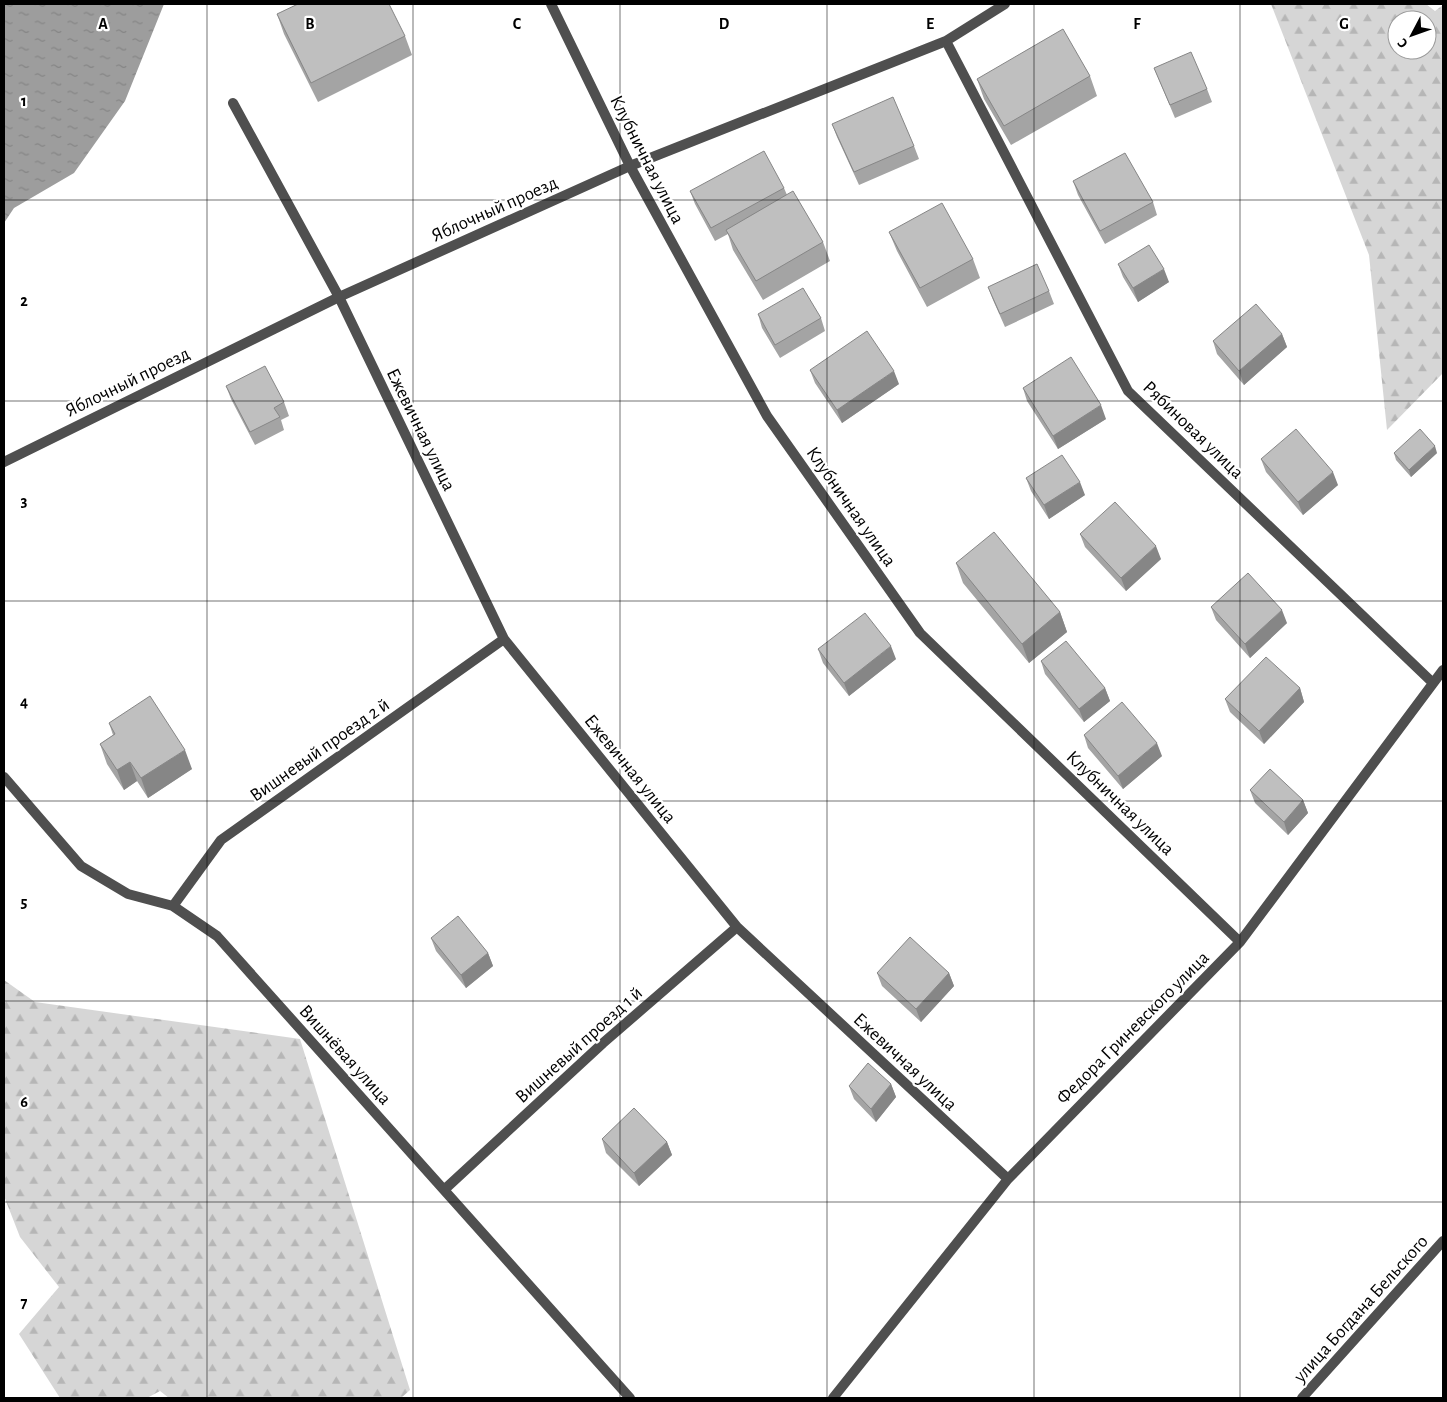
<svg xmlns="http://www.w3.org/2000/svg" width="1447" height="1402" font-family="'Alegreya Sans',sans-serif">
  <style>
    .forest { fill: url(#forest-firs); fill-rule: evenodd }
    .water { fill: url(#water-ripples) }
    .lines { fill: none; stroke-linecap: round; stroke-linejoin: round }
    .service { stroke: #4f4f4f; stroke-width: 10 }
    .minor { stroke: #4f4f4f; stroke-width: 10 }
    .wall { fill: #a4a4a4 }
    .shaded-wall { fill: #868686 }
    .building { fill: #bfbfbf; stroke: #868686 }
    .grid { fill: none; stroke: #000; stroke-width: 1; stroke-opacity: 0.55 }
    .labels { text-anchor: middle; stroke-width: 4.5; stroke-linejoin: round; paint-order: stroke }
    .street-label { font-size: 19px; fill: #000; stroke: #fff }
    .grid-label { font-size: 16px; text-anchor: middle; font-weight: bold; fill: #000; stroke: #fff; stroke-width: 4.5; stroke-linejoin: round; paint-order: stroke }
  </style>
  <defs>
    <pattern id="forest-firs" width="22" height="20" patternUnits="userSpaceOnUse" patternTransform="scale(1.25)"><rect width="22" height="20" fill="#d6d6d6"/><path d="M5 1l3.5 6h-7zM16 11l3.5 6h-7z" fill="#b6b6b6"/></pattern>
    <pattern id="water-ripples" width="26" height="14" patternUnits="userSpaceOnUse" patternTransform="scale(1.25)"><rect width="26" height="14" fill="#9d9d9d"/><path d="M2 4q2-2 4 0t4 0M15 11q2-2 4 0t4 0" fill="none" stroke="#858585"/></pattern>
  </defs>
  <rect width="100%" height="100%" fill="#fff"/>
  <path class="forest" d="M1271,4h155l9,7 8,-6v368l-56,57 -18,-175zM1397,20h30v30h-30z
    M4,980l31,22 265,37 110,351 -9,8h-232l-9,-7 -13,7h-87l-41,-64 40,-47 -39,-50 -16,-41z"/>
  <path class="water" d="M4,4h160l-39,97 -51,72 -60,35 -10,15z"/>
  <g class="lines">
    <path class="service" d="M233,103l106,194"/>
    <path class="minor" d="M551,4l79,162 137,250 153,217 320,309
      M946,41l182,350 305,292
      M339,297l165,342 233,288 271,252
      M4,462l335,-165 291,-131 316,-125 59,-37
      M4,777l77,89 47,28 45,12 44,30 413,462
      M173,906l48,-66 283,-201
      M445,1189l158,-146 134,-116
      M833,1398l175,-219 232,-237 203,-272
      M1302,1398l141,-157"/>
  </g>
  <path class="wall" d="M277,14l128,22 7,19 -94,47 -34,-68z
    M1154,68l53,21 5,13 -37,16z
    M1090,76l7,20 -86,49 -27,-46 -7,-20z
    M832,124l82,22 5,13 -60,26 -22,-48z
    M1073,181l80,21 4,13 -52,29 -27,-49z
    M784,188l3,7 36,47 7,19 -67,39 -30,-50 -5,-16 -13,7 -20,-37 -5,-13z
    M889,232l84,27 7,19 -53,29 -30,-56z
    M1118,264l51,18 -31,20 -15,-25z
    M988,287l61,4 5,13 -49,23 -12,-27z
    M758,314l63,4 4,13 -45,27 -18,-30z
    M1282,334l5,13 -43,38 -27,-31 -4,-13z
    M810,370l89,14 -57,39 -27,-40z
    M226,386l58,16 5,14 -8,4 3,10 -29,15 -24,-46z
    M1023,388l83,31 -48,30 -31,-48z
    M1394,453h43l-26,24 -15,-17z
    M1261,459l77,26 -35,30 -37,-43z
    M1026,478l59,17 -36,24 -18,-28z
    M1080,534l81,25 -35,32 -41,-44z
    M956,563l104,49 7,20 -38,31 -66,-80z
    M1211,607l76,16 -37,35 -34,-38z
    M818,649l78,10 -47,37 -26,-33z
    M1041,661l64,27 5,13 -26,21 -39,-48z
    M1300,688l4,14 -40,42 -34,-32 -5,-13z
    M109,723l83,46 -44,29 -11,-17 -13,9 -17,-26 -7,-20 13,-9z
    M1084,735l78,21 -39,33 -35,-41z
    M1250,790l53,10 5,13 -20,22 -33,-32z
    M431,938l57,15 5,13 -27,22 -30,-37z
    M877,973h72l5,13 -33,36 -39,-36z
    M891,1084l5,13 -20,25 -22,-23 -5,-13z
    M602,1139l65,3 5,13 -33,31 -33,-33z"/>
  <path class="shaded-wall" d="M1164,269l5,13 -31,20 -5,-14z
    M1282,334l5,13 -43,38 -5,-14z
    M894,371l5,13 -57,39 -5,-13z
    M1101,405l5,14 -48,30 -5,-13z
    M1435,446l2,7 -26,24 -2,-7z
    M1333,472l5,13 -35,30 -5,-13z
    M1080,482l5,13 -36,24 -5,-14z
    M1156,546l5,13 -35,32 -5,-13z
    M1282,610l5,13 -37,35 -5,-14z
    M1060,612l7,20 -38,31 -7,-19z
    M891,646l5,13 -47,37 -5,-13z
    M1105,688l5,13 -26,21 -5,-13z
    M1300,688l4,14 -40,42 -5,-13z
    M1157,743l5,13 -39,33 -5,-13z
    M185,750l7,19 -44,29 -7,-20z
    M130,762l7,19 -13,9 -7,-20z
    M1303,800l5,13 -20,22 -4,-13z
    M488,953l5,13 -27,22 -5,-13z
    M949,973l5,13 -33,36 -5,-13z
    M891,1084l5,13 -20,25 -5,-13z
    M667,1142l5,13 -33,31 -5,-13z"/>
  <path class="building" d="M298,4h91l16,32 -94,47 -34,-69z
    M1063,29l27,47 -86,50 -27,-47z
    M1191,52l16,37 -37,16 -16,-37z
    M893,97l21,49 -60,26 -22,-48z
    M764,151l20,37 -73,40 -21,-37z
    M1125,153l28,49 -53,29 -27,-50z
    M793,191l30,51 -67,39 -30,-51z
    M942,203l31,56 -53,29 -31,-56z
    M1149,245l15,24 -31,19 -15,-24z
    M1037,264l12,27 -49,23 -12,-27z
    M803,288l18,30 -46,27 -17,-31z
    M1256,304l26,30 -43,37 -26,-30z
    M867,331l27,40 -57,39 -27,-40z
    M1071,357l30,48 -48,31 -30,-48z
    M265,366l19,36 -10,6 6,9 -30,15 -24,-46z
    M1296,429l37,43 -35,30 -37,-43z
    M1420,429l15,17 -26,24 -15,-17z
    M1062,455l18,27 -36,23 -18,-27z
    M1115,502l41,44 -35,32 -41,-44z
    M994,532l66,80 -38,32 -66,-81z
    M1248,573l34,37 -37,34 -34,-37z
    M865,613l26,33 -47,37 -26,-34z
    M1066,641l39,47 -26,21 -38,-48z
    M1266,657l34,31 -41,43 -34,-32z
    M150,696l35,54 -44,28 -11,-16 -13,8 -17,-26 15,-10 -6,-11z
    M1122,702l35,41 -39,33 -34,-41z
    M1270,769l33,31 -19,22 -34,-32z
    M458,916l30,37 -27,22 -30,-37z
    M910,937l39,36 -33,36 -39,-36z
    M868,1063l23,21 -20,25 -22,-23z
    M634,1108l33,34 -33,31 -32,-34z"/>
  <path class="grid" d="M207,4v1394M413,4v1394M620,4v1394M827,4v1394M1034,4v1394M1240,4v1394M4,200h1439M4,401h1439M4,601h1439M4,801h1439M4,1001h1439M4,1202h1439"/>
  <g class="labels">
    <g class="street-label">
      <text transform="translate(648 159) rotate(63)" y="7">Клубничная улица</text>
      <text transform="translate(494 208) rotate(-24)" y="7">Яблочный проезд</text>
      <text transform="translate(127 381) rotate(-26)" y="7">Яблочный проезд</text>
      <text transform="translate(422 429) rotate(64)" y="7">Ежевичная улица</text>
      <text transform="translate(1194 429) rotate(44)" y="7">Рябиновая улица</text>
      <text transform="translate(852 506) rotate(55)" y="7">Клубничная улица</text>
      <text transform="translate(319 749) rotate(-35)" y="7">Вишневый проезд 2 й</text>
      <text transform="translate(631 768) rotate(51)" y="7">Ежевичная улица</text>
      <text transform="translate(1121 802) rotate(44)" y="7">Клубничная улица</text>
      <text transform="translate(1132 1027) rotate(-45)" y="7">Федора Гриневского улица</text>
      <text transform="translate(578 1044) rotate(-42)" y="7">Вишневый проезд 1 й</text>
      <text transform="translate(346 1054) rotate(48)" y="7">Вишнёвая улица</text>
      <text transform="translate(906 1061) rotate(43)" y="7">Ежевичная улица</text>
      <text transform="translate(1360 1308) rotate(-48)" y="7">улица Богдана Бельского</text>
    </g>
  </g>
  <g class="grid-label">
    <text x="103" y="29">A</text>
    <text x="310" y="29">B</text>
    <text x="517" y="29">C</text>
    <text x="724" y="29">D</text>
    <text x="930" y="29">E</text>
    <text x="1137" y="29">F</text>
    <text x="1344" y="29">G</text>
    <text x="24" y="106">1</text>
    <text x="24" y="306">2</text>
    <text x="24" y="506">3</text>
    <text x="24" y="707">4</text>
    <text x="24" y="907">5</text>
    <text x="24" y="1107">6</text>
    <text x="24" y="1308">7</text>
  </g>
  <rect width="1447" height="1402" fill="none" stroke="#000000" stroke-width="10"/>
  <g transform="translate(1412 35) rotate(229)"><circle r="24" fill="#ffffff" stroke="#999999"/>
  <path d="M0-4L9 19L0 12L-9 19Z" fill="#000000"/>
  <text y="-8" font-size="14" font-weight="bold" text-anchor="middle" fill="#000000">С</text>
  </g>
</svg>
